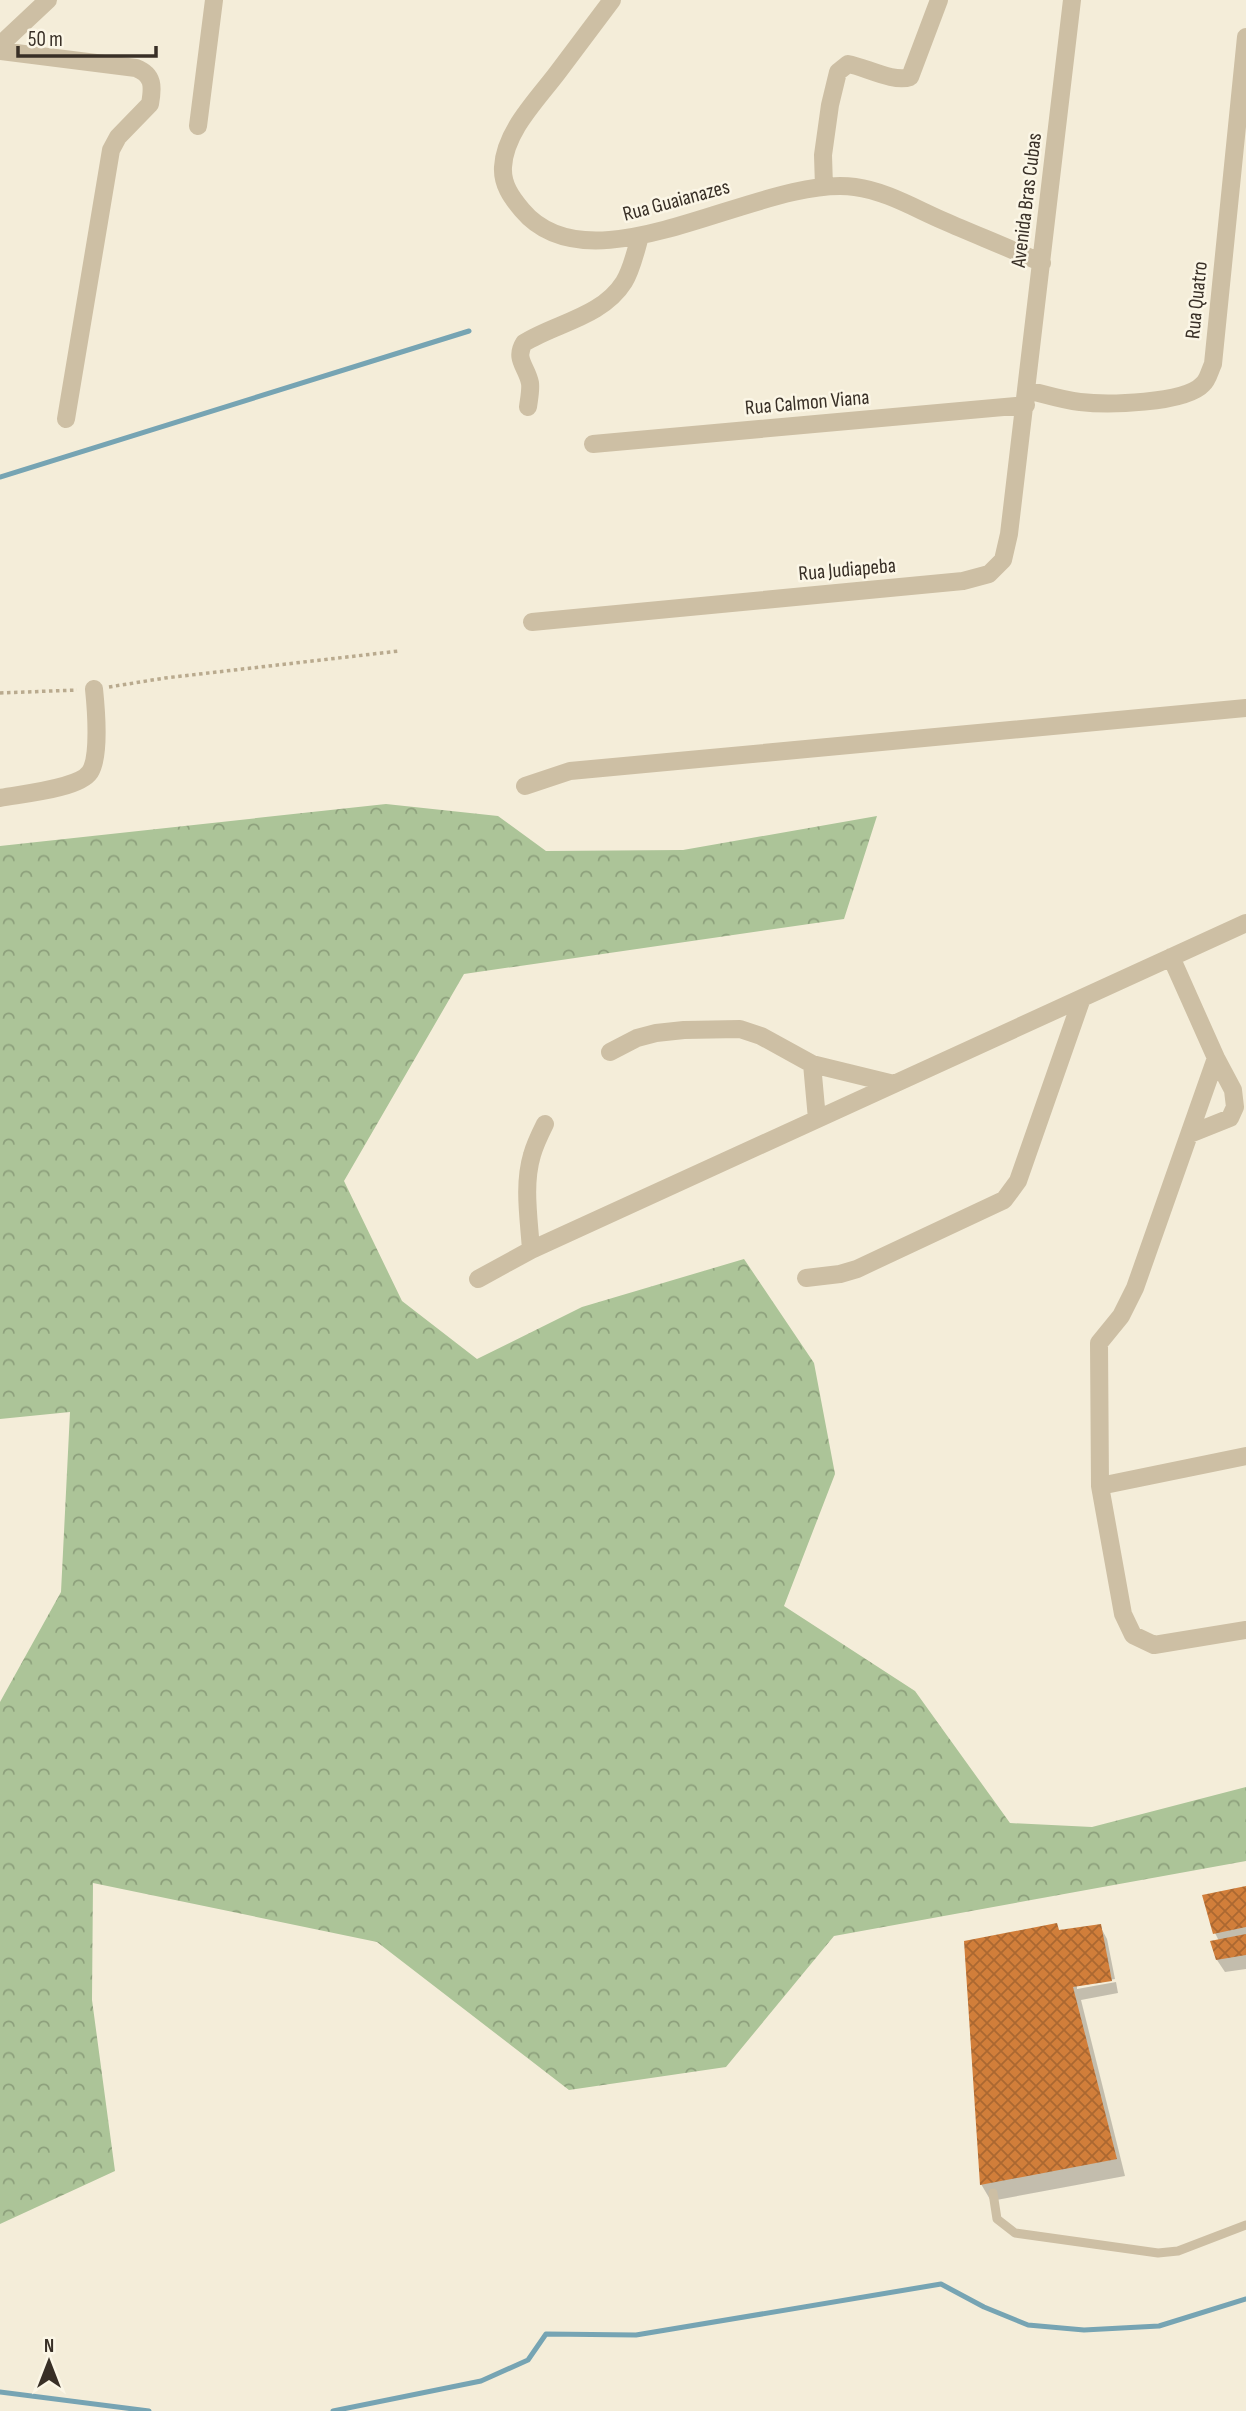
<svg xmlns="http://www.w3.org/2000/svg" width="1246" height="2411" font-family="'Sofia Sans Condensed',sans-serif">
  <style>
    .forest { fill: url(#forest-crowns) }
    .shadow { fill: #0003 }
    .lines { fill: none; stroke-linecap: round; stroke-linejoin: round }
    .stream { stroke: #76a4b3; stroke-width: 5 }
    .building { fill: url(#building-cross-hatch) }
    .path { stroke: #b9aa8e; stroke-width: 3.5; stroke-dasharray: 3.5 3.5; stroke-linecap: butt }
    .service { stroke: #cdbfa4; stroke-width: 9 }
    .minor { stroke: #cdbfa4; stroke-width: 18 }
    .labels { text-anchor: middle; stroke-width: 5; stroke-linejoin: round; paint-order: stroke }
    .street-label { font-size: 21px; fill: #382f26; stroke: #fbf6e6 }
  </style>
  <defs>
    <pattern id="forest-crowns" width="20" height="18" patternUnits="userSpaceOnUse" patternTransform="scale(1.75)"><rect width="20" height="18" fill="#acc498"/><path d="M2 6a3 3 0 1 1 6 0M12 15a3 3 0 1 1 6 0" fill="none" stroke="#8da07c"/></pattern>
    <pattern id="building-cross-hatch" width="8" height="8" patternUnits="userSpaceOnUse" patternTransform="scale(1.75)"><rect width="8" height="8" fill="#d17e3a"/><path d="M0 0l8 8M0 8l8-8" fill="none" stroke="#ab6831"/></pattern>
  </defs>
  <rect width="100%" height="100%" fill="#f4edd9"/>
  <path class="forest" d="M386,804l112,12 48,35 137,-1 194,-34 -33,103 -380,55 -120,207 58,120 75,58 105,-52 162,-48 70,104 21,111 -51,132 131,85 95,132 82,4 154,-40v74l-412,75 -108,131 -157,23 -192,-148 -284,-59 -1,117 23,171 -115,53v-522l61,-110 9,-180 -70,7v-573z"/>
  <path class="shadow" d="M1246,1888v81l-21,3 -8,-12 2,-19 -4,-8z
    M1056,1925l4,7 40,-6 7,13 8,40 -38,6v4l39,-7 2,11 -37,7 44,176 -134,25 -10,-17z"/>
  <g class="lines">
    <path class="stream" d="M0,477l469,-146
      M0,2392l149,19
      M333,2411l148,-30 47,-21 18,-26 90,1 305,-51 43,23 44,18 56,5 75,-4 87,-27"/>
  </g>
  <path class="building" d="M1246,1886v41l-33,7 -11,-39z
    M1057,1923l2,7 42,-6 11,57 -39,6 44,172 -137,26 -16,-244z
    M1246,1934v21l-30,5 -6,-19z"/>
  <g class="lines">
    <path class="path" d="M109,687l56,-9 234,-27
      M0,693l77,-3"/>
    <path class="service" d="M993,2193l4,26 18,14 143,20 20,-2 68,-26"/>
    <path class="minor" d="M612,0c-18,24 -36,48 -54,72 -21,28 -53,59 -55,95 -1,17 8,30 19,43 71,85 239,-36 333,-23 31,4 61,22 89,34 32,14 65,27 98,42
      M0,45l48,-45
      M0,51l136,17c18,7 17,19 14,36l-32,33 -7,13 -45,269
      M198,126l16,-126
      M824,187l-1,-32 7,-50 8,-33 10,-8c17,3 46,19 62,13l29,-77
      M1027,390c17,4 35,10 53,12 26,3 105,2 123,-18 5,-4 7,-14 10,-20l33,-327
      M528,407c1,-8 3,-17 2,-24 -3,-16 -16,-24 -6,-40 32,-20 78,-26 100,-61 8,-13 12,-32 16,-46
      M593,444l433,-39
      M532,622l431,-41 26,-7 14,-14 6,-26 63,-534
      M525,786l45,-15 676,-63
      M0,798c20,-4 79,-9 90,-26 10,-15 6,-64 4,-83
      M1171,957l45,101 17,32 2,17 -5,11 -40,16
      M610,1052l27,-14 19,-5 28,-3 56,-1 21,7 51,28 82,20
      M1216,1058l-81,230 -14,28 -22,27 1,143 23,128 10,21 21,10 92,-15
      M812,1064l5,55
      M531,1250c-2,-31 -8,-65 1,-95 3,-11 8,-21 13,-31
      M806,1278l34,-4 17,-5 147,-69 14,-19 64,-183
      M478,1279l53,-29 715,-327
      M1100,1486l146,-30"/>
  </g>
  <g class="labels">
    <g class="street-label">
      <text transform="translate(676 200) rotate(-15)" y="7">Rua Guaianazes</text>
      <text transform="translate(1026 200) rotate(-83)" y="7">Avenida Bras Cubas</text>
      <text transform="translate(1196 300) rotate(-84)" y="7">Rua Quatro</text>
      <text transform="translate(807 402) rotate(-5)" y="7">Rua Calmon Viana</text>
      <text transform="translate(847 569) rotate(-5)" y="7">Rua Judiapeba</text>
    </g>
  </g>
  <g transform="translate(49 2362)" stroke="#fbf6e6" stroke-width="5" paint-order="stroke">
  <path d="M0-5L12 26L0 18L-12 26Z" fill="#382f26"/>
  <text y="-10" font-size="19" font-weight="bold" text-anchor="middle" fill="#382f26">N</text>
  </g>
  <path d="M18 46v10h138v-10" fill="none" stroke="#382f26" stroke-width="3.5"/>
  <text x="28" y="46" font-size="21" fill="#382f26" stroke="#fbf6e6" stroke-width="5" paint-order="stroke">50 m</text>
</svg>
